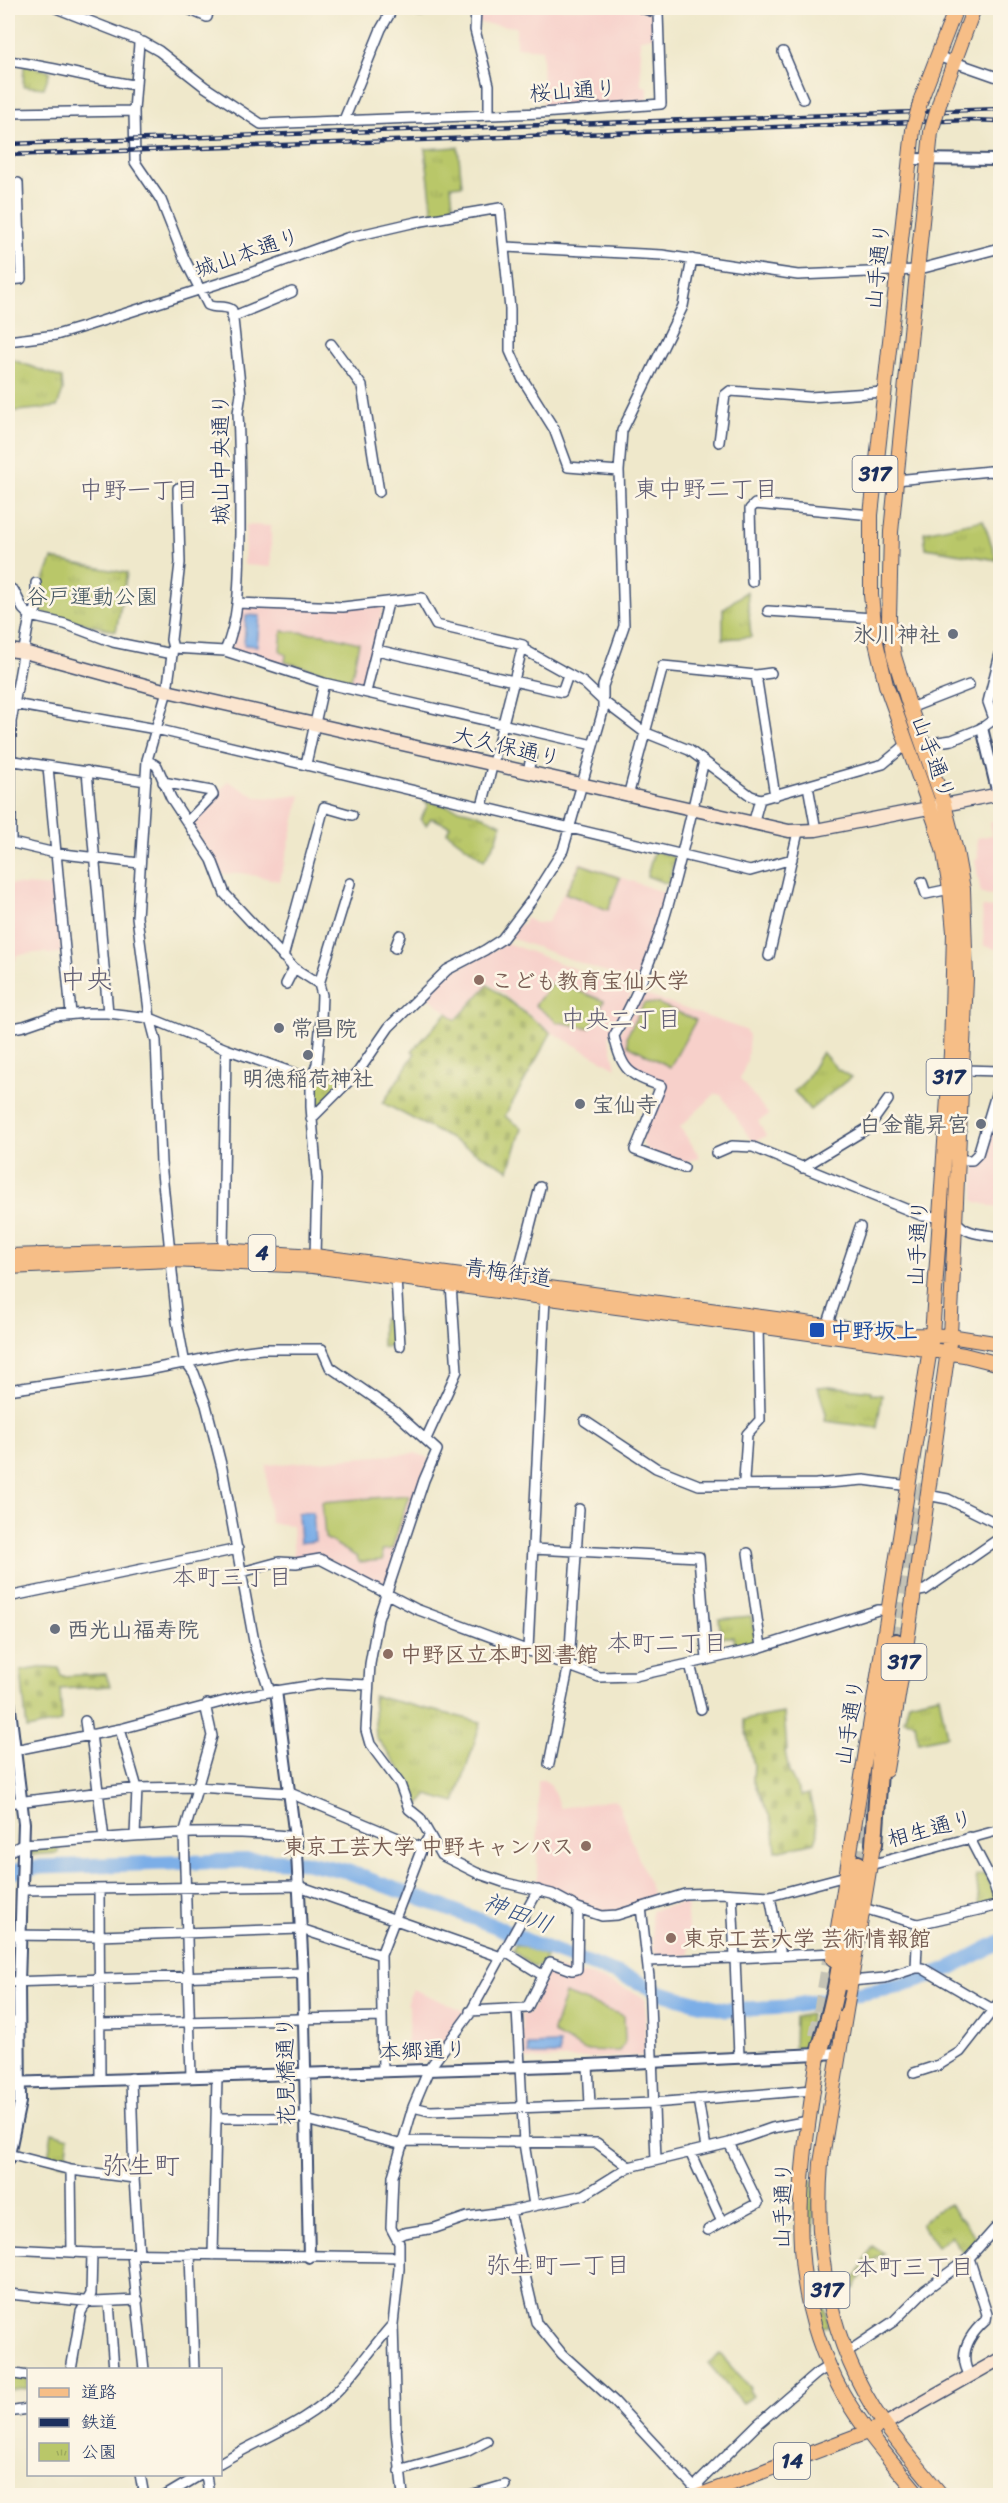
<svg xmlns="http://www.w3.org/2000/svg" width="1008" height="2503" font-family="Sriracha,'Klee One',sans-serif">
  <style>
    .built { fill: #f7d0ca }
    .cemetery { fill: url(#cemetery-stones); stroke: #6a7b64; stroke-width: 1.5 }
    .park { fill: url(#park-tufts); stroke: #6a7b64; stroke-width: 1.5 }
    .pitch { fill: #b9c769; stroke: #6a7b64; stroke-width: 1.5 }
    .water { fill: #7baee7; stroke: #4b6ea2; stroke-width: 1.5 }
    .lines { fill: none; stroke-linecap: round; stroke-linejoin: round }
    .river { stroke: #7baee7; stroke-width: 15 }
    .motorway-tunnel { stroke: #c5c3b5; stroke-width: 16; stroke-dasharray: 16 8; stroke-linecap: butt }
    .minor-casing { stroke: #3b4b6e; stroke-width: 12 }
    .tertiary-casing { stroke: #3b4b6e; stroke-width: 14 }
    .secondary-casing { stroke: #3b4b6e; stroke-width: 15 }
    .primary-casing { stroke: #3b4b6e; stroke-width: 16 }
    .motorway-casing { stroke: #3b4b6e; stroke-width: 20 }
    .minor { stroke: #fff; stroke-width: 9 }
    .tertiary { stroke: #fff; stroke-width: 10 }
    .secondary { stroke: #fbe5cf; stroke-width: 12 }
    .primary { stroke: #f6be87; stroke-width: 14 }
    .motorway { stroke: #f6be87; stroke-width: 16 }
    .rail-casing { stroke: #1b2f5e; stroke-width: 4.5 }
    .rail { stroke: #fcf5e5; stroke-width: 2; stroke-dasharray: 7; stroke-linecap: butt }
    .primary-bridge-casing { stroke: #3b4b6e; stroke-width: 16; stroke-linecap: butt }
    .motorway-bridge-casing { stroke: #3b4b6e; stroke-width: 20; stroke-linecap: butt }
    .primary-bridge { stroke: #f6be87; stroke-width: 14 }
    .motorway-bridge { stroke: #f6be87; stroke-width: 16 }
    .worship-dot { fill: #6b7280; stroke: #fcf5e5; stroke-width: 2 }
    .education-dot { fill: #8d6e63; stroke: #fcf5e5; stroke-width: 2 }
    .transit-dot { fill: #1a4fb4; stroke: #fcf5e5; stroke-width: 2 }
    .labels { text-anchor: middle; stroke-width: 5; stroke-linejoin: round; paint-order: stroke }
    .shield { fill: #fcf5e5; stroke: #5e6a86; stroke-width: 1.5 }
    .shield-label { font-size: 21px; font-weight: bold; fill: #1b2f5e }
    .street-label { font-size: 22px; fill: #1b2f5e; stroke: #fcf5e5 }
    .park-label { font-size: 22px; fill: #425561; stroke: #fcf5e5 }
    .worship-label { font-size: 22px; font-weight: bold; fill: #5b616d; stroke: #fcf5e5; text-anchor: start }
    .education-label { font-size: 22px; font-weight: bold; fill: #785e54; stroke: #fcf5e5; text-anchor: start }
    .transit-label { font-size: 22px; font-weight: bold; fill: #164399; stroke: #fcf5e5; text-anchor: start }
    .neighbourhood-label { font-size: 24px; fill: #615e74; stroke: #fcf5e5 }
    .water-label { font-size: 24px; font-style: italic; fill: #385587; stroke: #fcf5e5 }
    .quarter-label { font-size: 26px; fill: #615e74; stroke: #fcf5e5 }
  </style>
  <defs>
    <pattern id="cemetery-stones" width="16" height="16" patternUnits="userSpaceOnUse" patternTransform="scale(1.5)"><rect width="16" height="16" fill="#b9c769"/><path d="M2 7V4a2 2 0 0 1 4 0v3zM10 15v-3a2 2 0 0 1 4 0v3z" fill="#9eab5d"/></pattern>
    <pattern id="park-tufts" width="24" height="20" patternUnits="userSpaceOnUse" patternTransform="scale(1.5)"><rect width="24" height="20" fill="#b9c769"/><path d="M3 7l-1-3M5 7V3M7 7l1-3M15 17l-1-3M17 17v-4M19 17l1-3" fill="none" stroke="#9eab5d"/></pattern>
  </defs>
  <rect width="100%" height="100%" fill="#fcf5e5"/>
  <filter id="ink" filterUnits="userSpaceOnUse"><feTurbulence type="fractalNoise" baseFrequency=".0167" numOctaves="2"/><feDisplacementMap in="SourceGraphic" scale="12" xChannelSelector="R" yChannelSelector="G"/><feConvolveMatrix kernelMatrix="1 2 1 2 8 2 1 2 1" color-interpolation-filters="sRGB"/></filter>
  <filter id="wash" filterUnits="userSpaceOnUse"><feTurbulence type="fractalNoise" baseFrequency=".008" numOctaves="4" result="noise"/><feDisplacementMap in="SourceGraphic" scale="24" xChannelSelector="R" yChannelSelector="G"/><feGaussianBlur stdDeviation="1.35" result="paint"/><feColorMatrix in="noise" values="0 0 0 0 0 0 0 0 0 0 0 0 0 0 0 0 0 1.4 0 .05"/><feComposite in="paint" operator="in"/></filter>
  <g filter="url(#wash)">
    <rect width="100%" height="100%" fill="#efe8cb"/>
    <path class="built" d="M478,8h154l20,6 2,2 1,21 -15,1 1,47 6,2v13l-104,9 -1,-60 -26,-2v-20l-38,-4z
      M246,525l25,1v41l-27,-2z
      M381,606l2,2 -21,81 -32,-7 -97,-31 -3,-3 8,-41z
      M228,781l28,16 20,1 25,-3 -21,86 -38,-8 -20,1 -30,-50z
      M1000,821v129l-16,-4 -2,-39 14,1 1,-13 -16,-1 -6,-34 3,-1 -1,-21 15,-3 -2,-13z
      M580,862l87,32 -28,90 -128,-46v-3l8,-11h4l3,-6 10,5 12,-1z
      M8,879l1,5 47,3 5,66 -14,1 -1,-2 -30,3v5h-8z
      M507,943l126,48 -24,45 7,32 -65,-36 -62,-49 -34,36 -30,-25 19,-18z
      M640,995h6l99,35 4,5 -2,26 -7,18 29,36 -11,6 8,15 -13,7 -32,-48 -6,-1 -35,33 18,27v4l-16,6 -36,-14 -5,-10 23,-56 -27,-10 -15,-16 -4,-22z
      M996,1106l4,1v102l-26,-8 1,-30z
      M415,1453l14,5 -44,130 -64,-32 -27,5 -2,-36 -22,-2 -4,-58z
      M538,1780h6l7,5 9,23 54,-8 3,1 38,99 -40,12 -20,-1 -33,-17 -25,-9z
      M686,1902l4,53 -33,1 -4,-6 -2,-39z
      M554,1967l25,9 4,-3 49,18 14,8 -2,57 -117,4 -2,-2 -4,-44 9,-1 19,-45z
      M413,1989l53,23 -36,49 -27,1 6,-39v-17l-3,-2z"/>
    <path class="cemetery" d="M488,985l63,48 -46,83 17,12 -13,42 -126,-67 32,-50 -3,-2 35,-38 9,7z
      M46,1667l13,1 2,8 45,-2 4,12 -50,3 2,33 -35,7 -6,-58z
      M784,1713l3,37 -2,1 4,21 12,24 8,-2 9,39 -3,9 -39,9 -3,-27 -20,-44 1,-15 -11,-45z"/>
    <path class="park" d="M395,8h30l-3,10z
      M24,65l26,6 -6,17 -21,-2z
      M458,147l4,38 -11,1 3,27 -21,2 -8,-66z
      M8,358l54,20 1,13 -6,16 -49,5z
      M983,520l14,40 -71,-12 -2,-16z
      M52,559l75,14 -11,58 -75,-18 -2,-20z
      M747,591l4,46 -28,2v-30z
      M423,800l56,14 22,10 -4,16 -13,20 -37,-28 3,-6 -19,-8 -5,7 -5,-6 7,-15z
      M654,851l21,6 -7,27 -21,-8z
      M822,1052l15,17 14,8 -41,33 -16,-19 11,-10z
      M322,1069l21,10v4l-27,27 -3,-1 2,-31 4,-8z
      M396,1318l1,28 -15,1v-28z
      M830,1386l41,5v3l11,1 -5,33 -52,-7 1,-7 -8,-27z
      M751,1616l5,27 -20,7 -3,-13h-12l-2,-18z
      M939,1695l8,41 -29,6 -3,-20 -11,-2 5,-18z
      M373,1696l108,26 -26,81 -27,-8 -11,12 -12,-31 -29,-39z
      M58,1844v9l-28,2 3,-10z
      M985,1874l12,29 -17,3 -4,-30z
      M515,1944l32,12c-3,6 -6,11 -13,11l-21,-16z
      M810,2014l-4,33h-12l1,-30z
      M52,2132l17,5 -4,27 -17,-5z
      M806,2180h8l-1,62 -8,1z
      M949,2204l30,36 -14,15 -14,-19 -14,10 -16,-22 13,-12z
      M872,2246l12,7 -17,13 -13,23 -3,-2z
      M818,2271l11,55 -9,1 -13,-54z
      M720,2354l30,34 -1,2 4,6 -11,7 -34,-40z
      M8,2377l20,2v10l-20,1z"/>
    <path class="pitch" d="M282,631l42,3 35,9 -8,37 -66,-18 1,-7 -6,-5z
      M581,864l39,14 -12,32 -43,-17z
      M552,983l8,1 44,17 -14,27 -33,-6 -22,-17z
      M644,1003l15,1 37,16 -26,47 -42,-22 -1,-9z
      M409,1495l-17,54 -10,1 1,10 -24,2 -2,-5 -32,-19 -3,-36z
      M565,1994l59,22 1,25 -6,10 -35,-1 -29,-15 -2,-4z"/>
    <path class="water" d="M246,615l14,1 -3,30 -13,-1z
      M313,1512l2,29 -15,2 -2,-30z
      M559,2044v11h-30l-1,-10z"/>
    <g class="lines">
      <path class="river" d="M8,1874l8,-3 24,-4 225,-7 40,2 41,9 149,55 37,17 102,37 27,13 65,17 60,-3 115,-21 49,-18 50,-26"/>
    </g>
  </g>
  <g filter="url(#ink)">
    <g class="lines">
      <path class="motorway-tunnel" d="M896,1642l19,-127 12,-32
        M858,1864l9,-61 4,-52
        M817,2036l16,-93"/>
      <g class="minor-casing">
        <path id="minor" d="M56,8l82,32 1,3
          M186,8l21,9 2,-9
          M476,8l-1,22 14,55v30
          M139,43l4,-1 16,9 46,36 56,37 281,-11 119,-9 -3,-91 -17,-5
          M139,43l-5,68 1,51 26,38 23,58 24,47c8,4 16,0 24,5l9,84 -3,19c2,40 2,80 2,120 -1,39 1,82 -15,118
          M783,52l20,47
          M937,56l63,22
          M8,61c43,5 85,18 128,24
          M8,113l126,-2
          M344,120l37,-91 12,-21
          M8,184l10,-1 3,96 -13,1
          M8,229h12
          M506,247l156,8 136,20 118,-5 84,-22
          M232,317l60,-25
          M8,341l48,-6 27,-8 159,-51 105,-38 69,-16 84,-14 10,101v42l12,27 32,51 14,38 51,4
          M331,344l31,42 17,106
          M719,442l6,-47 5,-4 80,6 74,-5
          M896,480l94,-9 10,3
          M178,488l2,75 -9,77 2,8 -6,43 -20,69 -10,157 13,101 6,23 5,122 16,158 7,38 10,14 12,32 16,63 33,179 15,45
          M752,582l-2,-73 5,-5 116,11
          M8,587l6,4 9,18 7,7 35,8 48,18 59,12
          M421,598l15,27 87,20 -41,161
          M237,603l106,4 79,-9
          M768,611l105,7
          M173,648l52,3 99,32 269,62
          M523,649l61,34 19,18 41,31 45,18 62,46 9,3 123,-35 25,-21
          M377,650l185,42 6,-17
          M756,675l19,121
          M366,692l22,-89
          M8,703l148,26 594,142 42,-12
          M910,708l59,-23
          M994,719l-6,-17 12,-48
          M924,744l28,-4 30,-12 18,-13
          M8,760l138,21
          M147,760l10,6 14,32 41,62 13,34 69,74 25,16
          M306,764l18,-81
          M48,767l23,247
          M87,771l21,242
          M528,772l4,-19
          M163,782l48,9 2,4 -26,27
          M808,786l8,44
          M628,796l35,-130 93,9 15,-2
          M753,824l7,-25
          M8,842l47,11 84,10
          M11,843v-121l19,-106 6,-6v-27
          M922,882l4,12 24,-5
          M395,948l5,-13
          M769,956l29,-124
          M283,957l41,-150 28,8
          M286,984l8,-16
          M8,1029l16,-3 29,-10 35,-3h20l42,5 76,31 85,30
          M963,1070l37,1
          M311,1119l47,-47 31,-45 58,-57 38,-20 17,-11 29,-38 32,-51 40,-139v-25l21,-60 -5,-155 3,-40 61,-125 9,-47
          M716,1153l16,-7 21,1 170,69 17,1
          M960,1160h12l6,-6 22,-73v-10
          M684,1168l-49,-18 26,-64c-33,-11 -39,-16 -47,-50 50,-84 67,-182 90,-275
          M802,1168l66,-40 20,-28
          M956,1221c10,14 28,13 44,16
          M223,1251l3,-202
          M315,1256l2,-77 -6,-72v-28l6,-15 4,-44 1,-25 -3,-11 31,-101
          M396,1278l4,68
          M514,1288l26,-101
          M827,1326l33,-99
          M8,1390l140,-20 90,-18 24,-3h60l8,18 65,45 42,38 -13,30 -46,139 -8,45 -4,66 4,14 30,40 9,25 11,9 21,37 36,18 29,10 46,11 26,14 24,8 15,-1 68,-21 35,-1 50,3 76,-20
          M585,1421l71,47 43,17 117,-1 48,-4 45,6
          M426,1439l31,-68 -6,-86
          M746,1484l-2,-4 3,-46 13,-14 -2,-93
          M927,1495l21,4 52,26
          M533,1549l166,8 8,103
          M748,1553l13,94
          M242,1572l37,-10 17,1 24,-4 96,50 183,68 36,-1 120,-27 123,-39h11
          M913,1592l12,-2 75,-52
          M8,1597l230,-48
          M528,1649l17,-351
          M690,1664l11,45
          M85,1721l2,14
          M120,1729l17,59 -2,48
          M91,1734l13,105
          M8,1754l12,-5 100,-20 124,-33 83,-13 41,2
          M549,1764l20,-100 10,-155
          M8,1803l129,-15 60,-1 93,6 132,55
          M969,1837l25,48 6,21
          M8,1852l16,-8c90,-5 182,-18 272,-7
          M870,1865l130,-35
          M99,1889l1,190
          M23,1890l276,-4 202,71
          M732,1895l3,63 99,-5
          M770,1896l11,60
          M641,1907l8,70 7,183
          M863,1908l55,16 82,-19
          M8,1935l91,1 202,-7 80,26
          M504,1951l38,24
          M648,1961l87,-3 4,98
          M916,1968l2,-44
          M850,1981l35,-3 31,-10h6l70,41
          M8,1982l295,-9
          M517,2009l7,134 10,62
          M470,2011l57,-3 23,-46 22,8 5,-1 1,-61
          M8,2022h11
          M100,2024l282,-7
          M588,2065l2,40
          M383,2071l-2,-116 41,-107 8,-13
          M914,2073l25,-8 21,-13 40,-51
          M191,2077l-7,-243 28,-98 -6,-27 1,-5
          M131,2078l3,100 5,76
          M698,2099l8,49
          M413,2107l17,4 223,-8 160,-13
          M216,2118h89
          M306,2120l97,25
          M404,2141l193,2 32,24
          M690,2152l32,70 36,-19 -29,-60
          M8,2154l63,16 63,8
          M71,2170l1,82
          M510,2211l26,111 26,32 52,47 80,86 3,9
          M708,2230l14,-8
          M396,2237l8,-4 31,-5 32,-11 43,-6 74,-16 45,-28 100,-24 43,-15 36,-7
          M8,2249l84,4 307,4
          M132,2254l12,116
          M190,2254l4,116
          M213,2255l4,-179
          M969,2258l18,56 -1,6c-17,15 -29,34 -16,56
          M8,2294l86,8 44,-2
          M109,2302l5,68
          M845,2354l49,-33 31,-31 44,-32 31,-35
          M71,2370l10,-58 10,-18 1,-41
          M8,2373l20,3
          M8,2412l20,-3
          M220,2463c39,-24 88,-40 119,-74 19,-20 35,-44 54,-65
          M399,2471l67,-19 21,-11
          M140,2474l4,22
          M206,2474l3,22
          M1000,2486v4
          M698,2493l1,-11 59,-58 58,-50 14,-9
          M165,2496l37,-22
          M403,2496l-7,-66 -3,-106 6,-55v-26l-8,-15 2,-52 20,-69 16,-38 40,-54 69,-125
          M467,2496l38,-11"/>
      </g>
      <g class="tertiary-casing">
        <path id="tertiary" d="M909,159l91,1
          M982,728l16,66
          M276,1691l21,162 6,120 6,284
          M8,1693l16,130 -5,159 1,120 -12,58
          M8,2083l580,-18 251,-12"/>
      </g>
      <g class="secondary-casing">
        <path id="secondary" d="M8,650l16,2 143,39 622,140 27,-1 184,-36
          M885,2424l115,-65"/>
      </g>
      <g class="primary-casing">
        <path id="primary" d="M941,98l33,-90
          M921,99l35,-91
          M8,1256l211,-6 96,6 512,70 86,9 37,1 50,8
          M8,1267l163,-7 142,6 599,81 52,8 36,9
          M886,1770l21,-129 43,-305 16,-357 -3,-90 -7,-38 -12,-47 -34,-96 -16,-52 -5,-37 2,-87 40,-400
          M875,1834l-54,329c-7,86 7,171 53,246 20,31 45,58 68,87
          M833,1959l99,-623 19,-283 3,-121 -4,-43 -6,-36 -9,-31 -49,-137 -10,-43 -5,-47v-80l42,-385
          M820,2043c-18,124 -42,235 23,351 21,37 50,69 77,102
          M698,2496l177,-67"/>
      </g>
      <g class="motorway-casing">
        <path id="motorway" d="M874,1844l8,-115 14,-87
          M836,1988l22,-124
          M819,2054l12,-44"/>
      </g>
      <use href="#minor" class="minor"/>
      <use href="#tertiary" class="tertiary"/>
      <use href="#secondary" class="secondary"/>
      <use href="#primary" class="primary"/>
      <use href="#motorway" class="motorway"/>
      <g class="rail-casing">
        <path id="rail" d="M8,144l992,-35
          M8,155l962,-35 30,1"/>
      </g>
      <use href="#rail" class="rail"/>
      <g class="primary-bridge-casing">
        <path id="primary-bridge" d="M913,130l8,-31
          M931,132l10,-34"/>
      </g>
      <g class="motorway-bridge-casing">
        <path id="motorway-bridge" d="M831,2010l5,-22"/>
      </g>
      <use href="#primary-bridge" class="primary-bridge"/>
      <use href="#motorway-bridge" class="motorway-bridge"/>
    </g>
  </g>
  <g class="worship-dot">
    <circle cx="953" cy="634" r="6"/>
    <circle cx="279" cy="1028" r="6"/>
    <circle cx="308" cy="1055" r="6"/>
    <circle cx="580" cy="1104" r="6"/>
    <circle cx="981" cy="1124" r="6"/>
    <circle cx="55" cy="1629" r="6"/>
  </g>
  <g class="education-dot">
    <circle cx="479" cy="980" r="6"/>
    <circle cx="388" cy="1654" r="6"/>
    <circle cx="586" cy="1846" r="6"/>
    <circle cx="671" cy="1938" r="6"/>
  </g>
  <rect class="transit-dot" x="809" y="1322" width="16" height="16" rx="3"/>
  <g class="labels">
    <g class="shield">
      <rect x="852.5" y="456" width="45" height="36" rx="4.5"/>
      <rect x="926.5" y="1059" width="45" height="36" rx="4.5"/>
      <rect x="248.5" y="1235" width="27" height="36" rx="4.5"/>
      <rect x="881.5" y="1644" width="45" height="36" rx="4.5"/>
      <rect x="804.5" y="2272" width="45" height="36" rx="4.5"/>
      <rect x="774" y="2443" width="36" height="36" rx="4.5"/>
    </g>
    <g class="shield-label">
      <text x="875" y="481">317</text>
      <text x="949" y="1084">317</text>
      <text x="262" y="1260">4</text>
      <text x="904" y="1669">317</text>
      <text x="827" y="2297">317</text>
      <text x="792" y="2468">14</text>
    </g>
    <g class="street-label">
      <text transform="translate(573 90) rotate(-4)" y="8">桜山通り</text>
      <text transform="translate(247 252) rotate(-19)" y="8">城山本通り</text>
      <text transform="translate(877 266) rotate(-84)" y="8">山手通り</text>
      <text transform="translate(220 459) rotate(-90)" y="8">城山中央通り</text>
      <text transform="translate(507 746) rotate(13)" y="8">大久保通り</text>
      <text transform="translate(934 757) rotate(70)" y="8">山手通り</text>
      <text transform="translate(917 1243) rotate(-87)" y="8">山手通り</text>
      <text transform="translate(508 1272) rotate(8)" y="8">青梅街道</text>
      <text transform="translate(849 1722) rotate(-81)" y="8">山手通り</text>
      <text transform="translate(930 1828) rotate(-15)" y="8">相生通り</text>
      <text transform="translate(423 2050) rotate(-2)" y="8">本郷通り</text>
      <text transform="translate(285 2071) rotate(-91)" y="8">花見橋通り</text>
      <text transform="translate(782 2205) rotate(-89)" y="8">山手通り</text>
    </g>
    <g class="park-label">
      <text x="92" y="604">谷戸運動公園</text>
    </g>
    <g class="worship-label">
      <text x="941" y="642" text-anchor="end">氷川神社</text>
      <text x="291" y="1036">常昌院</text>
      <text x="308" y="1086" text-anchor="middle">明徳稲荷神社</text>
      <text x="592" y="1112">宝仙寺</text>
      <text x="969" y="1132" text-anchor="end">白金龍昇宮</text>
      <text x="67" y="1637">西光山福寿院</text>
    </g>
    <g class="education-label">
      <text x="491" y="988">こども教育宝仙大学</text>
      <text x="400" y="1662">中野区立本町図書館</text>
      <text x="574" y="1854" text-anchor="end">東京工芸大学 中野キャンパス</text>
      <text x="683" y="1946">東京工芸大学 芸術情報館</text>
    </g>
    <g class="transit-label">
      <text x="830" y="1338">中野坂上</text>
    </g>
    <g class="neighbourhood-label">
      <text x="706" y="497">東中野二丁目</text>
      <text x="139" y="498">中野一丁目</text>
      <text x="621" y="1027">中央二丁目</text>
      <text x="232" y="1585">本町三丁目</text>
      <text x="667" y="1651">本町二丁目</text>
      <text x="558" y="2273">弥生町一丁目</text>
      <text x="914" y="2275">本町三丁目</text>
    </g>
    <g class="water-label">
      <text transform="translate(518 1913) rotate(21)" y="8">神田川</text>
    </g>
    <g class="quarter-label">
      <text x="86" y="988">中央</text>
      <text x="141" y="2174">弥生町</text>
    </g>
  </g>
  <rect width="1008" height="2503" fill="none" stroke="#fcf5e5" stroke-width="30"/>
  <rect x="27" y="2368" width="195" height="108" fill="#fcf5e5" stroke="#a2a6af" stroke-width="1.5"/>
  <rect x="39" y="2388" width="30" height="9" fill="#f6be87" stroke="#a2a6af" stroke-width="1.5"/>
  <text x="81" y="2398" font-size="18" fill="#1b2f5e">道路</text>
  <rect x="39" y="2418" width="30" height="9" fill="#1b2f5e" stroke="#a2a6af" stroke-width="1.5"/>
  <text x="81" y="2428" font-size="18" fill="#1b2f5e">鉄道</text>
  <rect x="39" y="2443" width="30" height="18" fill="url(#park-tufts)" stroke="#a2a6af" stroke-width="1.5"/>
  <text x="81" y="2458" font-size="18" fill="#1b2f5e">公園</text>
</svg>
